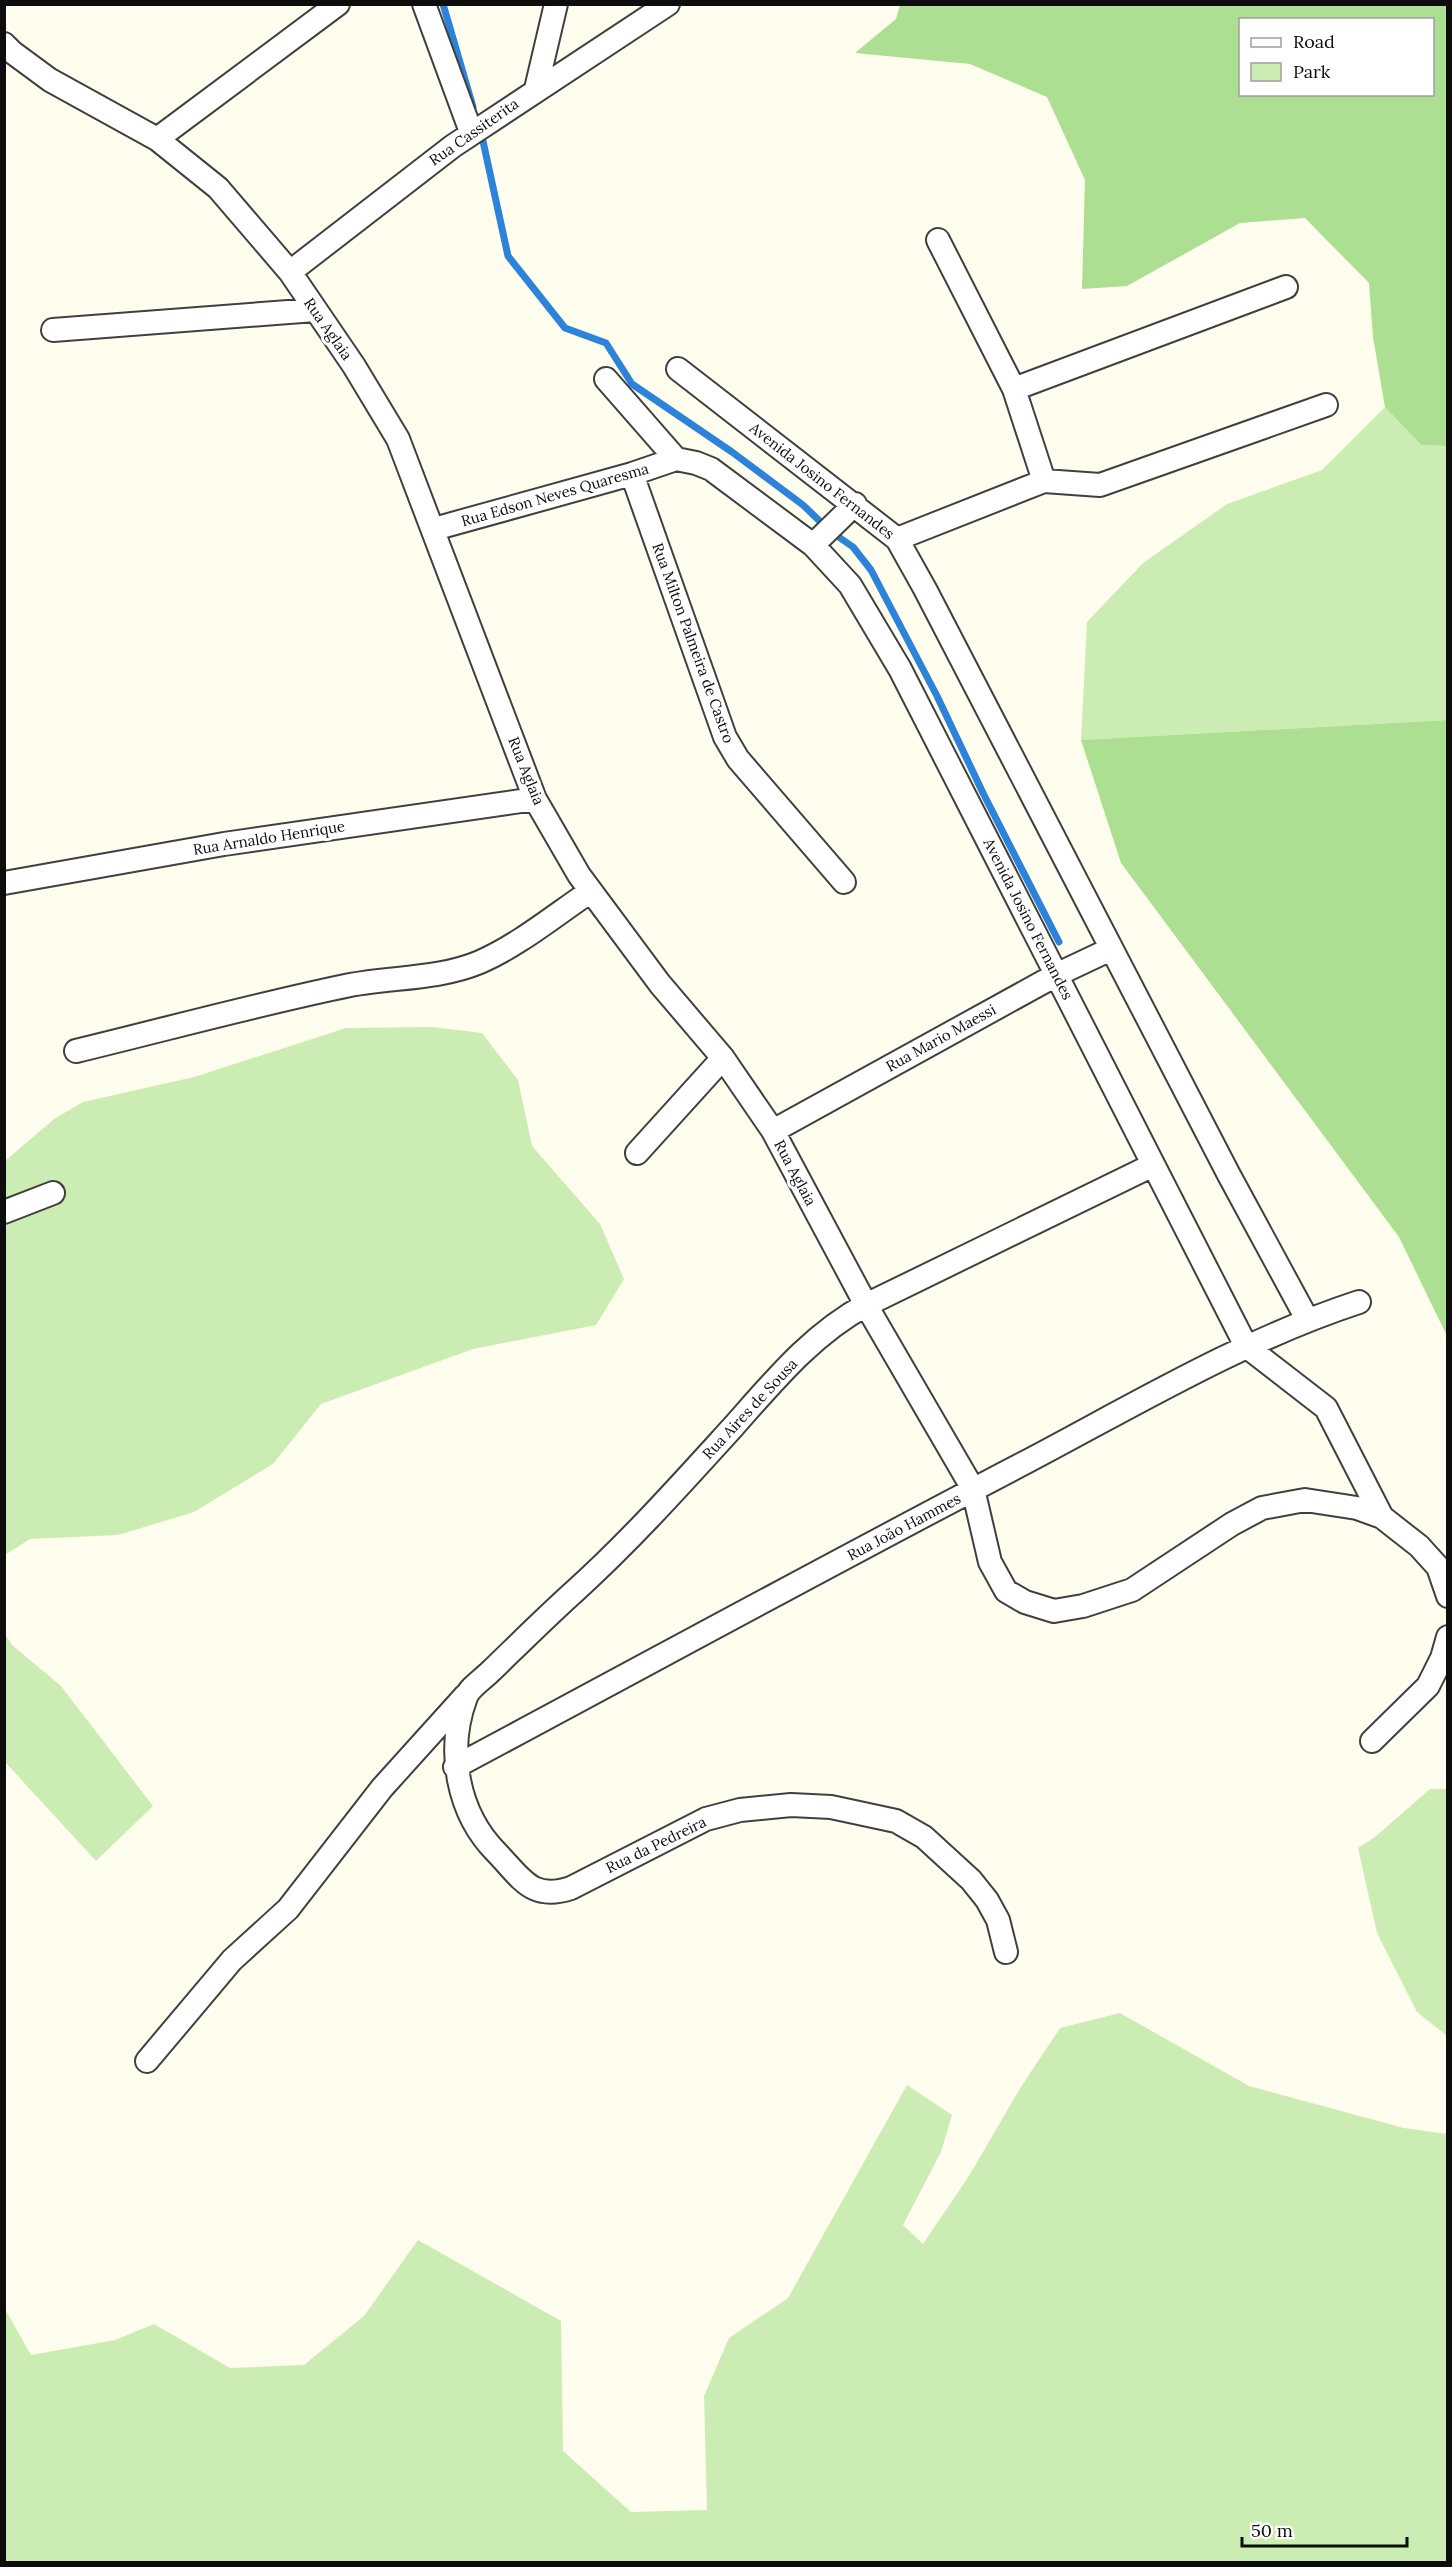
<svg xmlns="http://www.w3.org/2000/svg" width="1452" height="2567" font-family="Lora,serif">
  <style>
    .green { fill: #cbedb3 }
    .forest { fill: #acdf91; fill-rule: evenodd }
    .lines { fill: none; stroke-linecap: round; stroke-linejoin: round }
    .stream { stroke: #2d82d9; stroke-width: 7 }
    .minor-casing { stroke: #404040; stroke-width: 26 }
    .minor { stroke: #fff; stroke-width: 22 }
    .labels { text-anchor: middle; stroke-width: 6; stroke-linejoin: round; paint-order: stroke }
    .street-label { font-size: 15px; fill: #0d0d0d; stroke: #fff }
  </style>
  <rect width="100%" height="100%" fill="#fffded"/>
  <path class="green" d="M1385,407l36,38 26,1v274l-366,20 6,-118 56,-59 84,-59 95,-34z
    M432,1027l50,6 36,47 14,66 68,78 24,55 -28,46 -123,24 -152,55 -48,60 -79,48 -76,23 -88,4 -25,16v-394l49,-42 29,-17 111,-25 152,-49z
    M5,1634l7,11 49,41 92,120 -57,55 -91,-99z
    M1430,1789h17v247l-30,-24 -40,-79 -19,-85 17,-11z
    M1120,2013l129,73 155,42 43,6v428h-1442v-253l26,46 84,-15 39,-16 76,44 74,-3 60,-49 54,-76 143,81 2,130 68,61 76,-2 -3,-114 25,-58 59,-40 119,-213 45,30 -11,37 -38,73 20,19 46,-68 50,-86 41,-62z"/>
  <path class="forest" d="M900,5h547v441l-26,-1 -36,-38 -12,-70 -4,-54 -64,-65 -65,5 -113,63 -45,3 3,-109 -38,-83 -77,-33 -115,-11 41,-34zM1240,20h192v74h-192z
    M1447,720h1l-1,616 -48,-99 -278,-374 -40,-123z"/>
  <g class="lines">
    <path class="stream" d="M443,4l30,103
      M481,132l27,124 57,72 41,15 26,41 100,68 71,53 27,26 23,16 18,23 66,126 46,97 76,149"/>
    <g class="minor-casing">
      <path id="minor" d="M424,4l47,128
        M4,44l8,8 38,28 107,59 61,49 72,84 64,94 44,73 137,360 44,76 81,109 63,74 50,73 93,174 107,184 17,73 16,29 19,11 29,9 29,-5 49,-16 100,-66 30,-16 43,-8 52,8 25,9 37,29 19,21 10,29
        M536,89l20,-85
        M157,139l181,-135
        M938,240l76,149 30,92
        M290,272l163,-126 215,-142
        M53,330l262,-20
        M678,369l219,170 28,50 304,586 78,144
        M606,379l70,80 20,4 15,6 102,76 37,40 50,84 346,677 80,62 56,109
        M1014,389l272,-102
        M632,474l93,263 13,22 106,123
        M434,529l198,-55 44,-15
        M897,539l147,-58 56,4 226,-80
        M813,545l42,-41
        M4,883l220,-39 311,-45
        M76,1051c91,-22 182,-47 274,-66 43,-8 90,-6 130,-23 39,-17 75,-47 111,-71
        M773,1131l283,-156 55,-26
        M637,1153l86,-95
        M4,1212l49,-19
        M1372,1741l56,-55 14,-28 6,-21
        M455,1767c191,-102 381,-206 573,-306 108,-57 215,-121 331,-159
        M1006,1952l-8,-32 -11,-20 -16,-20 -47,-43 -28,-16 -65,-14 -40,-2 -51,5 -34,9 -135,69c-39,13 -49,-9 -74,-35 -40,-40 -51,-103 -31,-156 3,-9 17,-18 25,-26 28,-27 56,-55 85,-81 56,-51 106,-107 157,-163 40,-45 79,-93 133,-122l287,-140
        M147,2061l85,-101 56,-51 94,-121 83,-92"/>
    </g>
    <use href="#minor" class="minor"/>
  </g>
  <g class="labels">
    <g class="street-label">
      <text transform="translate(474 132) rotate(-35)" y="5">Rua Cassiterita</text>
      <text transform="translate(328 329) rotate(55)" y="5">Rua Aglaia</text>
      <text transform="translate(822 481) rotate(38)" y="5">Avenida Josino Fernandes</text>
      <text transform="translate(555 495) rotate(-16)" y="5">Rua Edson Neves Quaresma</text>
      <text transform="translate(693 643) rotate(70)" y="5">Rua Milton Palmeira de Castro</text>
      <text transform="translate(526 771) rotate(68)" y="5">Rua Aglaia</text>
      <text transform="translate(269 838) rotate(-9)" y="5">Rua Arnaldo Henrique</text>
      <text transform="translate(1028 919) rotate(63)" y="5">Avenida Josino Fernandes</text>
      <text transform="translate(941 1038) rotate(-29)" y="5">Rua Mario Maessi</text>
      <text transform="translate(795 1173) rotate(62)" y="5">Rua Aglaia</text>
      <text transform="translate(750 1409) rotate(-47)" y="5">Rua Aires de Sousa</text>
      <text transform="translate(904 1527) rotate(-28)" y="5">Rua João Hammes</text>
      <text transform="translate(656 1845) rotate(-26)" y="5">Rua da Pedreira</text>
    </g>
  </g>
  <rect width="1452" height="2567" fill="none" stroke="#0d0d0d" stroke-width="12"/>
  <rect x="1239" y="18" width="195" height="78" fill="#ffffff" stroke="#9e9e9e" stroke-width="1.5"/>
  <rect x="1251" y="38" width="30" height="9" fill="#ffffff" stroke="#9e9e9e" stroke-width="1.5"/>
  <text x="1293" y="48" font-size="18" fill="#0d0d0d">Road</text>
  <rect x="1251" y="63" width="30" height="18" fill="#cbedb3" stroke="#9e9e9e" stroke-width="1.5"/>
  <text x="1293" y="78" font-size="18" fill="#0d0d0d">Park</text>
  <path d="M1242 2537v9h165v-9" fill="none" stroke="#0d0d0d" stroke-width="3"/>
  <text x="1251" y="2537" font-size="18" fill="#0d0d0d" stroke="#ffffff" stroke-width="4.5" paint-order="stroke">50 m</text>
</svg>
